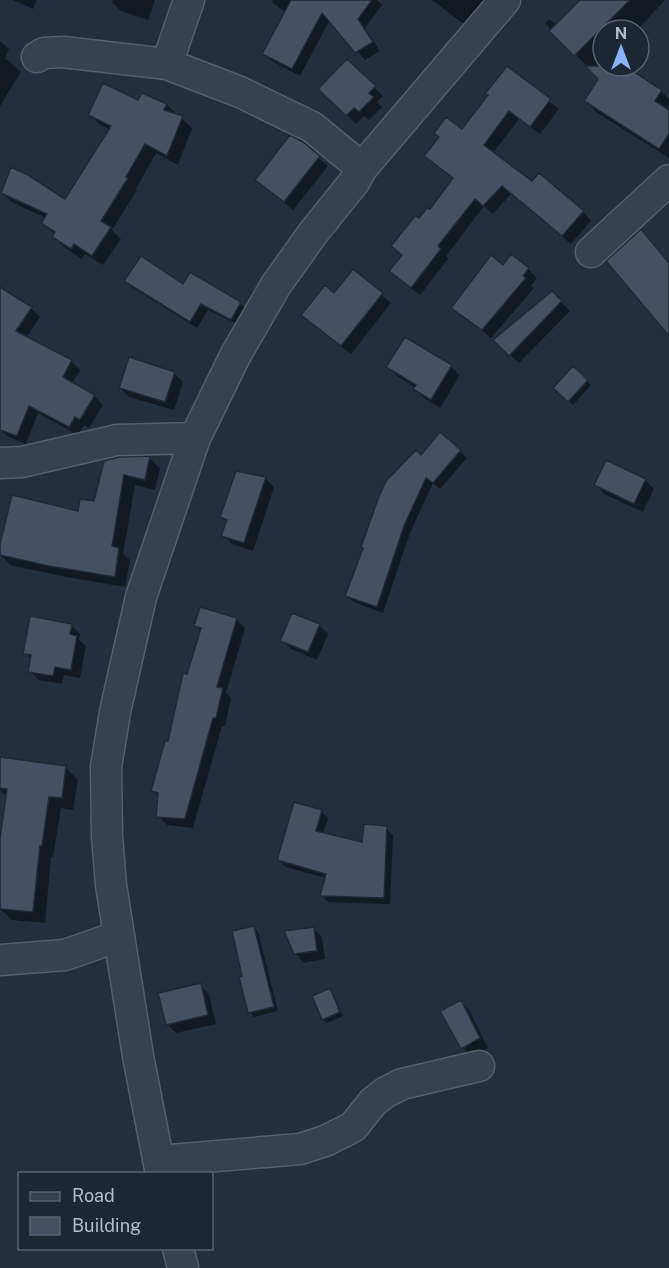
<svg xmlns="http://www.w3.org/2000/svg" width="669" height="1268" font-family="'Public Sans',sans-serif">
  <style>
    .shadow { fill: #0007 }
    .building { fill: #455162; stroke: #1f2835; stroke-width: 1.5 }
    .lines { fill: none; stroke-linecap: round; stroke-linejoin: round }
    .minor-casing { stroke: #565f6c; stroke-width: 33 }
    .minor { stroke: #38414e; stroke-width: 30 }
  </style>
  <rect width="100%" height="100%" fill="#242f3e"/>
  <path class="shadow" d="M13,0h24l-4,9z
    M113,0h42l-7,20 -27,-9 -9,-9z
    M273,0h104l5,5 -17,23 15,23 -15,9 -35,-40 -30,56 -28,-15 -8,-8 22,-40 -14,-11z
    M432,0h62l-14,18 -6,-5 -9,12z
    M582,0h83l-27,29 -8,-8 -9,9h-18v18l-3,4 3,2v12h19l39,25 8,8v7l-3,4 3,2v46l-73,-46 -10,-11 14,-22 -55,-55 4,-5 8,6z
    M0,41l9,8 -4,9 16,14 -21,34z
    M347,61l36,35 -6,6 5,5 -13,13 -5,-4 -8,8 -36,-35z
    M507,68l52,41 -19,25 -21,-15 -26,34 39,30 51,29 8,9 -20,23 -60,-50 -18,20 -9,-8 -38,50 2,3 -28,36 -20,-15 4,-24 15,-36 11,-9 24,-32 -28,-23 36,-25 27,-35z
    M142,95l25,10 25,23 -14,37 -22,-12 -20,36 1,1 -25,40 9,9 -18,26 -18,-11 -3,5 -18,-12 -10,-10 1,-3 -12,-11 3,-5 -33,-15 -11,-10 64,8 45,-71 -11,-5 -10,-11 48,-12z
    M302,143l26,23 -35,44 -36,-30z
    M503,267l25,2 9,9 -6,8 3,2 -43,50 -38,-30z
    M353,271l38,32 -40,51 -39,-30z
    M126,281l58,5 56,17 7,7 -8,15 -31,-15 -11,18 -64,-40z
    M0,289l31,19 9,9 -14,21 45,23 9,9 -8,14 22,12 9,9 -14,23 -5,-3 -6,10 -40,-22 -12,31 -17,-7 -9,-8z
    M552,293l18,18 -51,52 -24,-23z
    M406,339l45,28 9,8 -20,33 -16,-10 -9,-9 1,-1 -19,-12 -9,-9z
    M573,368l18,17 -18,20 -18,-17z
    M174,373l9,9 -9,28 -45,-13 -9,-9z
    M460,451l7,7 -27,31 -7,-6 -23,50 -27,80 -29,-11 -7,-6 18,-48 56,-91z
    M150,458l10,11 -5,21 -20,-5 -12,69 7,6 -5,27 -64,-11 -51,-11 -10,-11v-3l95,-48 24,-44z
    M265,478l9,9 -21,64 -21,-7 -9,-9 4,-13 -5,-5z
    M645,480l9,9 -11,23 -39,-18 -8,-9z
    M201,609l36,11 8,8 -19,65 5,5 -6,28h-3l-29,102 -26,-3 -9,-9 1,-19 -6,-6 16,-48 32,-112 -5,-5z
    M71,625l9,9 -1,6 7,6 -6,32 -16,-3 -2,9 -23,-4 -9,-9 2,-11 -7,-7z
    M319,625l9,9 -11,26 -26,-11 -9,-9z
    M0,763l66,5 12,12 -5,30 -12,-2 -8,49h-2l-6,66 -33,-3 -12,-11v-60l7,-52 -7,-7z
    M321,811l7,7 -5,16 40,10 23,-16 7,7 -3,69 -62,-2 -7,-7 5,-17 -41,-11 -6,-7z
    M254,928l4,4 20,79 -24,6 -4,-5 -6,-35z
    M313,928l9,9 3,22 -21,4 -9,-10z
    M200,985l9,9 7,30 -40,9 -9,-9z
    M329,990l4,4 10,22 -16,7 -4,-4z
    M460,1001l9,9 19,38 -16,9 -9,-9 -21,-37z"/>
  <path class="building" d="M291,0h81l-14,19 15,23 -18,11 -33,-40 -30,56 -30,-15z
    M580,0h50l-56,56 -25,-25z
    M347,59l29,27 -7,7 5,4 -15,15 -5,-4 -8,8 -28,-27z
    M507,66l44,33 -21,28 -21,-16 -25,34 48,36 7,-8 45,38 -22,25 -60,-50 -19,20 -8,-7 -37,47 3,3 -30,39 -22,-17 13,-16 -11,-9 24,-30 4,2 8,-10 3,1 23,-31 -29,-22 15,-19 -5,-4 12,-16 16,12 26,-34 -3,-1z
    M585,66h40l37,24 -7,11 14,9v24l-10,15 -75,-48 14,-22z
    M103,83l35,17 4,-7 25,11 -3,6 19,6 -16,40 -22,-12 -19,33 2,1 -27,43 10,6 -19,29 -18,-12 -3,5 -19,-12 3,-5 -14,-9 6,-9 -46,-21 10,-26 17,8 37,24 46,-73 -23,-11z
    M290,135l13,7 17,14 -36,46 -29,-22z
    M641,229l28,34v73l-63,-75z
    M511,254l18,14 -6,8 3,2 -44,52 -31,-22 40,-53 12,10z
    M141,256l42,28 7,-12 51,30 -10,18 -30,-16 -11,18 -66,-41z
    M353,269l30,24 -42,53 -40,-31 24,-30 9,8z
    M0,287l32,20 -16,24 56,29 -9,17 32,18 -15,25 -5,-3 -6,10 -40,-21 -12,30 -17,-6z
    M552,291l10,10 -53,55 -16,-16z
    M405,337l47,28 -21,35 -18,-11 3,-4 -30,-18z
    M129,357l46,15 -10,30 -46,-14z
    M573,366l15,14 -20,22 -15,-14z
    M440,432l21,18 -28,33 -7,-5 -22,48 -27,81 -32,-11 18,-48 -2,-1 18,-51 7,-15 30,-31 5,5z
    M150,456l-5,24 -21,-5 -12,71 7,2 -4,29 -66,-11 -49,-11v-11l12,-49 66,16 2,-12 14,2 10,-40 15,-4z
    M606,460l40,19 -12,25 -40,-19z
    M236,471l30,6 -22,66 -23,-7 6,-16 -7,-3z
    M200,607l37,11 -20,69 6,1 -7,30h-3l-28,101 -29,-2 2,-24 -7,-2 14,-50h3l15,-68 4,1 14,-46 -7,-2z
    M292,613l28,11 -12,28 -28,-11z
    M30,616l42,8 -2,10 7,2 -6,34 -16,-3 -2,9 -25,-4 3,-17 -8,-1z
    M0,757l66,9 -4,32 -13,-1 -7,49h-2l-7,66 -33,-3v-71l7,-49 -7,-1z
    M294,802l28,8 -6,21 46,11 2,-18 23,2 -3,72 -64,-2 6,-22 -49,-14z
    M254,926l20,81 -26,6 -9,-36 3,-1 -10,-45z
    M314,927l3,24 -23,3 -10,-23z
    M201,983l7,32 -42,10 -8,-32z
    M330,988l10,24 -18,8 -10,-24z
    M461,1000l19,38 -19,11 -21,-38z"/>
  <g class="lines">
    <g class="minor-casing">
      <path id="minor" d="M37,57l7,-4 19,-1 104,12 73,28 72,35 50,41
        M167,64l22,-64
        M591,252l78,-72
        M0,463l22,-1 95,-22 78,-2
        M0,960l65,-5 54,-19
        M159,1161l141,-12 25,-8 28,-14 20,-25 13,-10 16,-8 77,-18
        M161,1174l-23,-118 -27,-171 -4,-49 -1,-69 9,-55 26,-115 54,-159 40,-82 41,-71 37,-52 41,-51 8,-14 143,-168
        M178,1248l5,20"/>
    </g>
    <use href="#minor" class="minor"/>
  </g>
  <rect x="18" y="1172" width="195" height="78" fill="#1d2633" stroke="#59626f" stroke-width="1.5"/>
  <rect x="30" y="1192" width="30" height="9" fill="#38414e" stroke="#59626f" stroke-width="1.5"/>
  <text x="72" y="1202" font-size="18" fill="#b4bcc9">Road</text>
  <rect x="30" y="1217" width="30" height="18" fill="#455162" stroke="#59626f" stroke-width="1.5"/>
  <text x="72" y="1232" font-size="18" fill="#b4bcc9">Building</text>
  <g transform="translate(621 48)"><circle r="28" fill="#1d2633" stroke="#59626f" stroke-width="1.5"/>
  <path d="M0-4.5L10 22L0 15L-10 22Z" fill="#8ab4f8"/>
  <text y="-9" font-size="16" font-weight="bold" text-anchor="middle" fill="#b4bcc9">N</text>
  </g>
</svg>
